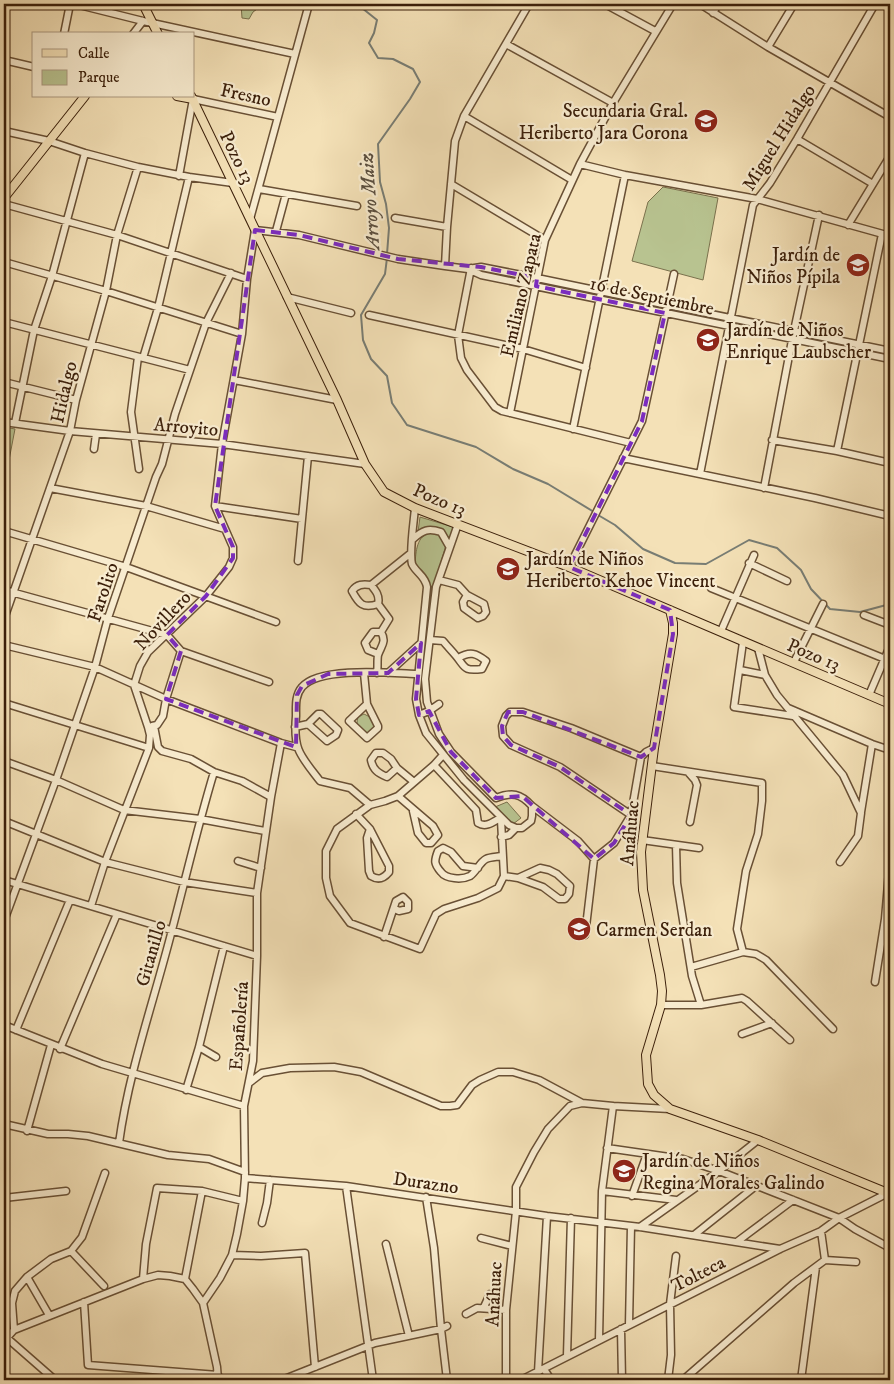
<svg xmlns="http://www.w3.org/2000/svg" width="894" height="1384" font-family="'IM FELL DW Pica',serif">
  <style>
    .green { fill: #b8c390; stroke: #7a714d }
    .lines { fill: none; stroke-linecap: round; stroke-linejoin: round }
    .stream { stroke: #787d74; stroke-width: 2 }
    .minor-casing { stroke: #695035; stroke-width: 9 }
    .major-casing { stroke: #3b1f0a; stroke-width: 10 }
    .minor { stroke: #f8ecd0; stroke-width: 6 }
    .major { stroke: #f4e1b7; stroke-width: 8 }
    .marked { fill: none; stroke: #7b2cbf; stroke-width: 4; stroke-dasharray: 10 6; stroke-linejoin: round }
    .labels { text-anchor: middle; stroke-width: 4.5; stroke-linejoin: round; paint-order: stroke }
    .street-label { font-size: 19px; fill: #3b1f0a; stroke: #f8ecd0 }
    .poi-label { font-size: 19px; fill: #3b1f0a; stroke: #f8ecd0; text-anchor: start }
    .water-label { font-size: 20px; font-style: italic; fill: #5a4e3f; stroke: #f8ecd0 }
  </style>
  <rect width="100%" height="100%" fill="#f4e1b7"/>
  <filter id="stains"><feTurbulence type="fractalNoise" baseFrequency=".004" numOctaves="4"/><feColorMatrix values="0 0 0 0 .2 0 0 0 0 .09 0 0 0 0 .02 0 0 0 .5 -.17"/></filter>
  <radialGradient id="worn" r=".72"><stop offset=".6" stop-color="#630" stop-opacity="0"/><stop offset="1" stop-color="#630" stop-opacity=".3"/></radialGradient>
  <path class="green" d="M241,4h19v3l-7,5 -4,7 -7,-1z
    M663,187l55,11 -15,82 -71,-19 16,-59z
    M4,427l11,2 -11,57z
    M420,517l33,10 -4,15 -6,-9 -25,-1z
    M432,532l7,2 8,8 -13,43 -3,2 -6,-11 -10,-12c1,-12 1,-29 17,-32z
    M364,714l8,4 3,9 -4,6 -4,1c-7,-5 -12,-8 -9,-17z
    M507,802l14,16 -8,6 -6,-1 -12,-16z"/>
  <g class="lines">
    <path class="stream" d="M357,4l20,16 -3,13 -5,10 9,15 15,1 20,10 7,13 -10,17 -32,45 2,38 6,22 3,24 -2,26
      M387,258l-2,16 -24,41 2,25 8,19 16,17 5,27 15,22 69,22 37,22 35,15 46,28
      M598,515l17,10 28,24 32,14 31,1 43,-24 28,8 24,22 10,19 19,20 30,3 30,-8"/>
    <g class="minor-casing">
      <path id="minor" d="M75,4l68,17 152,33
        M605,4l50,27
        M700,4l68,43 122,70
        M713,13l5,-9
        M64,34l6,-30
        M133,34l10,-13
        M506,44l107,59
        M768,47l26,-43
        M4,60l30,7
        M464,116l108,64
        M4,131l45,10 36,12 53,14 51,10 44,6
        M797,139l76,45
        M580,164l45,11 132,24 133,37
        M179,176l14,-77 85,18
        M451,184l94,56
        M259,189l98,17
        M4,204l113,31 130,44
        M395,218l52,9
        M250,219l59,-215
        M848,225l42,-69
        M276,231l10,-37
        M4,262l102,29 136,43
        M445,266l2,-39 8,-86 9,-25 65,-112
        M471,268l-13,67 3,23 6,12 28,37 7,4 129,32
        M468,269l13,6 409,84
        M287,297l64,16
        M369,315l154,34 63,19
        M4,322l186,48
        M138,357l-7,55 8,57
        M143,358l15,-50 31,-131
        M234,380l103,20
        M4,382l72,18
        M510,413l35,-173 35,-76 33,-61 60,-99
        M4,422l66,9 152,13 143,20
        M15,423l19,-93 18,-54 33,-123
        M573,429l52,-254
        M772,440l65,11 53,12
        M94,449l2,-15
        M837,451l45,-217
        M623,458l192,40 75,18
        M700,474l53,-269 17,-22 27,-44 78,-135
        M50,488l96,18 79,23
        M764,488l28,-148 27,-125
        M215,506l87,13
        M415,508c-1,12 -6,45 -3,56 4,9 13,11 15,23l-11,112 3,16 7,18 38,47 45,45 7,3h6l9,-7 1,-5v-10c-12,-13 -20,-14 -36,-8l-45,-46 -12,-18 -12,-32 -2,-23 11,-92 22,-63
        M4,531l122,36 150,55
        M413,539c10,-9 15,-11 28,-7l8,14
        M298,561l10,-105
        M749,563l38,18
        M569,567l73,-146 32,-147
        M439,580l19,5 9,10 17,9 2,8 -3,4 -5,2 -14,-10 -1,-6 4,-7
        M371,585c5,6 9,11 7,19 -15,5 -19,0 -26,-13 5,-7 11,-7 19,-6l40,-32
        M711,588l179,73
        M4,590l163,45 14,16 88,31
        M378,604l11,15 -8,13
        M864,615l26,10
        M4,619l66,-188 6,-31 30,-109 11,-56 21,-68
        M721,631l33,-76
        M430,640l13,1c4,5 9,10 13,15 10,12 7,15 26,13l4,-8c-10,-8 -16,-10 -28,-3
        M743,642l-9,65 59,9
        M4,645l91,22 71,32 115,44 15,4
        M758,648l7,27 12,20 66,80 18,38 -3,23 -18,26
        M794,662l29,-58
        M740,670l25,5
        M364,673l3,31 11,22v2l-11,10 -18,-17 18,-17
        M377,673c1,-5 0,-13 1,-18 3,-9 9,-13 3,-23h-8l-8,11 3,7 10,4
        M388,673l33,-30
        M869,695l21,-49
        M4,703l145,45
        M788,708l84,36 18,6
        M419,715l10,-4 10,-7
        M152,726l5,-1 6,-9 3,-17 15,-48
        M154,726l4,21 4,4 29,8 23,13 28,9 29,16
        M295,727l13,-3 10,-10h3l17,16 -2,5 -9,6 -19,-17
        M443,755l-9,10 -36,31 -13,5 -15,4 -33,24 -11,22v27l4,18 20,27 70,26 16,-35 8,-5 34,-11 20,-10 6,-12 -3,-56
        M4,761l52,19 68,30 76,9 65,12
        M434,765l42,45 2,13c8,5 15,-1 22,-5
        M652,766l110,17v18l-4,33 -12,37 -9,58 6,23 13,2 10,6 67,69
        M397,768l-10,9c-9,-4 -14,-7 -16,-17l5,-7h7l8,6 6,9 17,14
        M688,772l7,8 2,5 -7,37
        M398,796l35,30 5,9 -7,8h-5l-8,-10 -5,-22
        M370,805l-20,-17 -30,-7c-20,-26 -27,-31 -24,-65 0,-10 -1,-21 6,-29 17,-21 90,-14 115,-13
        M532,806l46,35 16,18
        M861,812l11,-68
        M356,814l14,15 19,37v6c-5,6 -10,9 -18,4l-2,-5 -2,-33 3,-9
        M631,815l-71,-48 -49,-22 -8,-9 -1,-10 4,-10 4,-4h13l48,16 70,29
        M4,821l101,41 79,20 73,11
        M501,837l8,-2 7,-7
        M642,840l57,8
        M676,845l1,38 15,93 9,29
        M238,861l23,7
        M478,868l-15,-2 -12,-14 -8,-4 -5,3c-4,10 -4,13 3,21 5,7 21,8 29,4 6,-4 10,-14 16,-17 4,-2 11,-2 16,-3
        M504,876l14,2 22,-10 9,2 8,4 13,12 -1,8 -4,5h-6l-16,-12 -25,-9
        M4,880l253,76
        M91,906l14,-44 44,-114 1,-13 -2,-8 -14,-42 6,-19 8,-14 58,-56 23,-29 4,-9v-11l-18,-41 7,-62 20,-110 5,-55 8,-49 44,5 99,24 47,7 23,3 13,-2 56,11 353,73
        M4,921l52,-141 39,-113 13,-49 48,-141 6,-13 13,-50 31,-91 25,-50
        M585,935l9,-76 20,-16 17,-28 10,-58 5,-5 8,-4
        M384,937l12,-36 7,-4 5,5v7l-9,2 -4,-2
        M691,967l52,-15
        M875,982l10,-63 5,-59
        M661,1005h40l41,-7 5,3 43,39
        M4,1025l98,39 142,42
        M16,1030l54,-130
        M742,1034l30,-11
        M199,1047l17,10
        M60,1049l57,-135
        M249,1083l13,-10 28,-5 44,-1 27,5 80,34h9l7,-1 15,-20 8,-5 18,-8h15l26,8 43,23 31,3 57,3
        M186,1090l13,-43 25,-101
        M4,1124l44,10h20l20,2 80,19 41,4 36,13
        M27,1131l24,-86
        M119,1143c10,-73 35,-142 53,-213 14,-53 26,-105 42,-158
        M607,1148l76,11 36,12 120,47 16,11 35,19
        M245,1178l101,8 201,30 93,11 140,22
        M346,1186l27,194
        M602,1191l74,9
        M632,1196l15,-42
        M426,1197l8,51 7,81 6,51
        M4,1198l62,-7
        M262,1223l5,-20 3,-23
        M640,1227l79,-56 39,-31
        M821,1231l4,29
        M694,1235l63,-50
        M481,1238l31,8
        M738,1241l55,-41
        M386,1244l23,92
        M71,1251l33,35
        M232,1255l29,1 44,-3 10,114
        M825,1260l31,2
        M27,1277l22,38
        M143,1279l3,-35 11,-56 45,3 41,10
        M185,1279l17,-88
        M84,1302l4,63 130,10
        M203,1303l17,-25 12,-23 5,-21 6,-33 2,-23 -1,-72 9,-45 4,-105v-63l14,-96 10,-54
        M484,1307l6,-13
        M466,1314l11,-6 29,2
        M629,1325l2,-99
        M621,1329l1,51
        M14,1330l-2,-27 3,-12 12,-14 24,-18 20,-8 11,-14 23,-64
        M7,1338l48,42
        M599,1340l3,-149 11,-85
        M4,1341l10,-11 129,-51 15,-4 12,1 15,3 8,10 10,14 14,64 1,13
        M567,1356l4,-138
        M544,1369l7,11
        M538,1372l9,-156
        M282,1380l93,-37 66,-14 6,-3
        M506,1380v-70l10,-99v-24l18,-35 14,-23 22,-23 12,-3
        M521,1380l259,-131 41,-18 18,-13 49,-25 2,-8
        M668,1380l3,-25 -1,-51 6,-48
        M683,1380l111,-97 31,-23
        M801,1380l15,-113"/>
    </g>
    <g class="major-casing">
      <path id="major" d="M143,4l15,30
        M177,96l16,3
        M191,96l146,304 28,64 19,28 31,16 154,59 321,137
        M4,198l81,-102
        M670,610l3,13v11l-19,114 -13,104 2,38 17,85 2,16 -1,14 -15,50 2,29 6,11 16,14 88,31 132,54"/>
    </g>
    <use href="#minor" class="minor"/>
    <use href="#major" class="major"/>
  </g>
  <path class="marked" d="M255,230l44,5 99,24 83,8 56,11 -1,8 129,27 -23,108 -73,146 101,43 3,24 -19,114 -13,9 -118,-45h-15l-6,14 1,10 8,9 49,22 71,48 -17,28 -20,16 -72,-63 -26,2 -45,-46 -22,-41 -10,4 -3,-16 5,-56 -33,30 -60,1 -26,12 -5,9 -1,52 -130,-48 15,-48 -14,-16 39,-39 27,-38v-11l-18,-41z"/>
  <defs>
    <g id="school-disc" transform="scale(1.25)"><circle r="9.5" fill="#8f2418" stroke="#f8ecd0"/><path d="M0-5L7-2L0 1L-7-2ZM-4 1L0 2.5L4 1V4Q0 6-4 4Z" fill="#fff"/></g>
  </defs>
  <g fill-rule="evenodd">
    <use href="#school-disc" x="706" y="121"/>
    <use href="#school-disc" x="858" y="265"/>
    <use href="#school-disc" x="708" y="340"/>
    <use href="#school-disc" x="508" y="569"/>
    <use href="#school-disc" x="579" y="929"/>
    <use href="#school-disc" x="624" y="1171"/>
  </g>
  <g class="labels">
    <g class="street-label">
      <text transform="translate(246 94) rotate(12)" y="7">Fresno</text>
      <text transform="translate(778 137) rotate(-58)" y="7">Miguel Hidalgo</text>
      <text transform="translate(238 157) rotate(64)" y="7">Pozo 13</text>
      <text transform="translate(520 295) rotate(-77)" y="7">Emiliano Zapata</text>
      <text transform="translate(652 295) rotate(12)" y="7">16 de Septiembre</text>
      <text transform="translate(63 392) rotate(-77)" y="7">Hidalgo</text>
      <text transform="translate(186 426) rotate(5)" y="7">Arroyito</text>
      <text transform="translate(440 499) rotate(23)" y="7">Pozo 13</text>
      <text transform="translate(102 592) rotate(-72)" y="7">Farolito</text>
      <text transform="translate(162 620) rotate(-47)" y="7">Novillero</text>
      <text transform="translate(814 654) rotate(23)" y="7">Pozo 13</text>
      <text transform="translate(629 833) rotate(-85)" y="7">Anáhuac</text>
      <text transform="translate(150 953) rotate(-74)" y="7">Gitanillo</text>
      <text transform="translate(238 1026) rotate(-86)" y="7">Españolería</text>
      <text transform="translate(426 1182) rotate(8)" y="7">Durazno</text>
      <text transform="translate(698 1273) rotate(-27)" y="7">Tolteca</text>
      <text transform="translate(493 1294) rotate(-87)" y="7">Anáhuac</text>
    </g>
    <g class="poi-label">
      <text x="688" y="117" text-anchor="end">Secundaria Gral.<tspan x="688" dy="22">Heriberto Jara Corona</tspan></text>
      <text x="840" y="261" text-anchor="end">Jardín de<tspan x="840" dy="22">Niños Pípila</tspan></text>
      <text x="726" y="336">Jardín de Niños<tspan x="726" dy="22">Enrique Laubscher</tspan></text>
      <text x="526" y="565">Jardín de Niños<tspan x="526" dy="22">Heriberto Kehoe Vincent</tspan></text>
      <text x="596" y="936">Carmen Serdan</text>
      <text x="642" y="1167">Jardín de Niños<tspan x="642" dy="22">Regina Morales Galindo</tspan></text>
    </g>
    <g class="water-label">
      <text transform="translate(369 201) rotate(-94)" y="7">Arroyo Maiz</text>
    </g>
  </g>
  <rect width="894" height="1384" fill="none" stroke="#f4e1b7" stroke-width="20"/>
  <rect x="5" y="5" width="884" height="1374" fill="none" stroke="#3b1f0a" stroke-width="2.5"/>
  <rect x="10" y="10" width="874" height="1364" fill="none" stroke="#3b1f0a"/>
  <rect x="32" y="32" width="162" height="65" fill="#f8ecd0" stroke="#ac9a81"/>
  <rect x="42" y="49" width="25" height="8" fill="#f4e1b7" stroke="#ac9a81"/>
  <text x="78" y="58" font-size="15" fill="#3b1f0a">Calle</text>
  <rect x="42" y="70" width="25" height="15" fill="#b8c390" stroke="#ac9a81"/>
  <text x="78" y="82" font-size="15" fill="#3b1f0a">Parque</text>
  <rect width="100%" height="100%" filter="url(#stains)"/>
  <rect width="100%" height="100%" fill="url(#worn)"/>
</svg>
